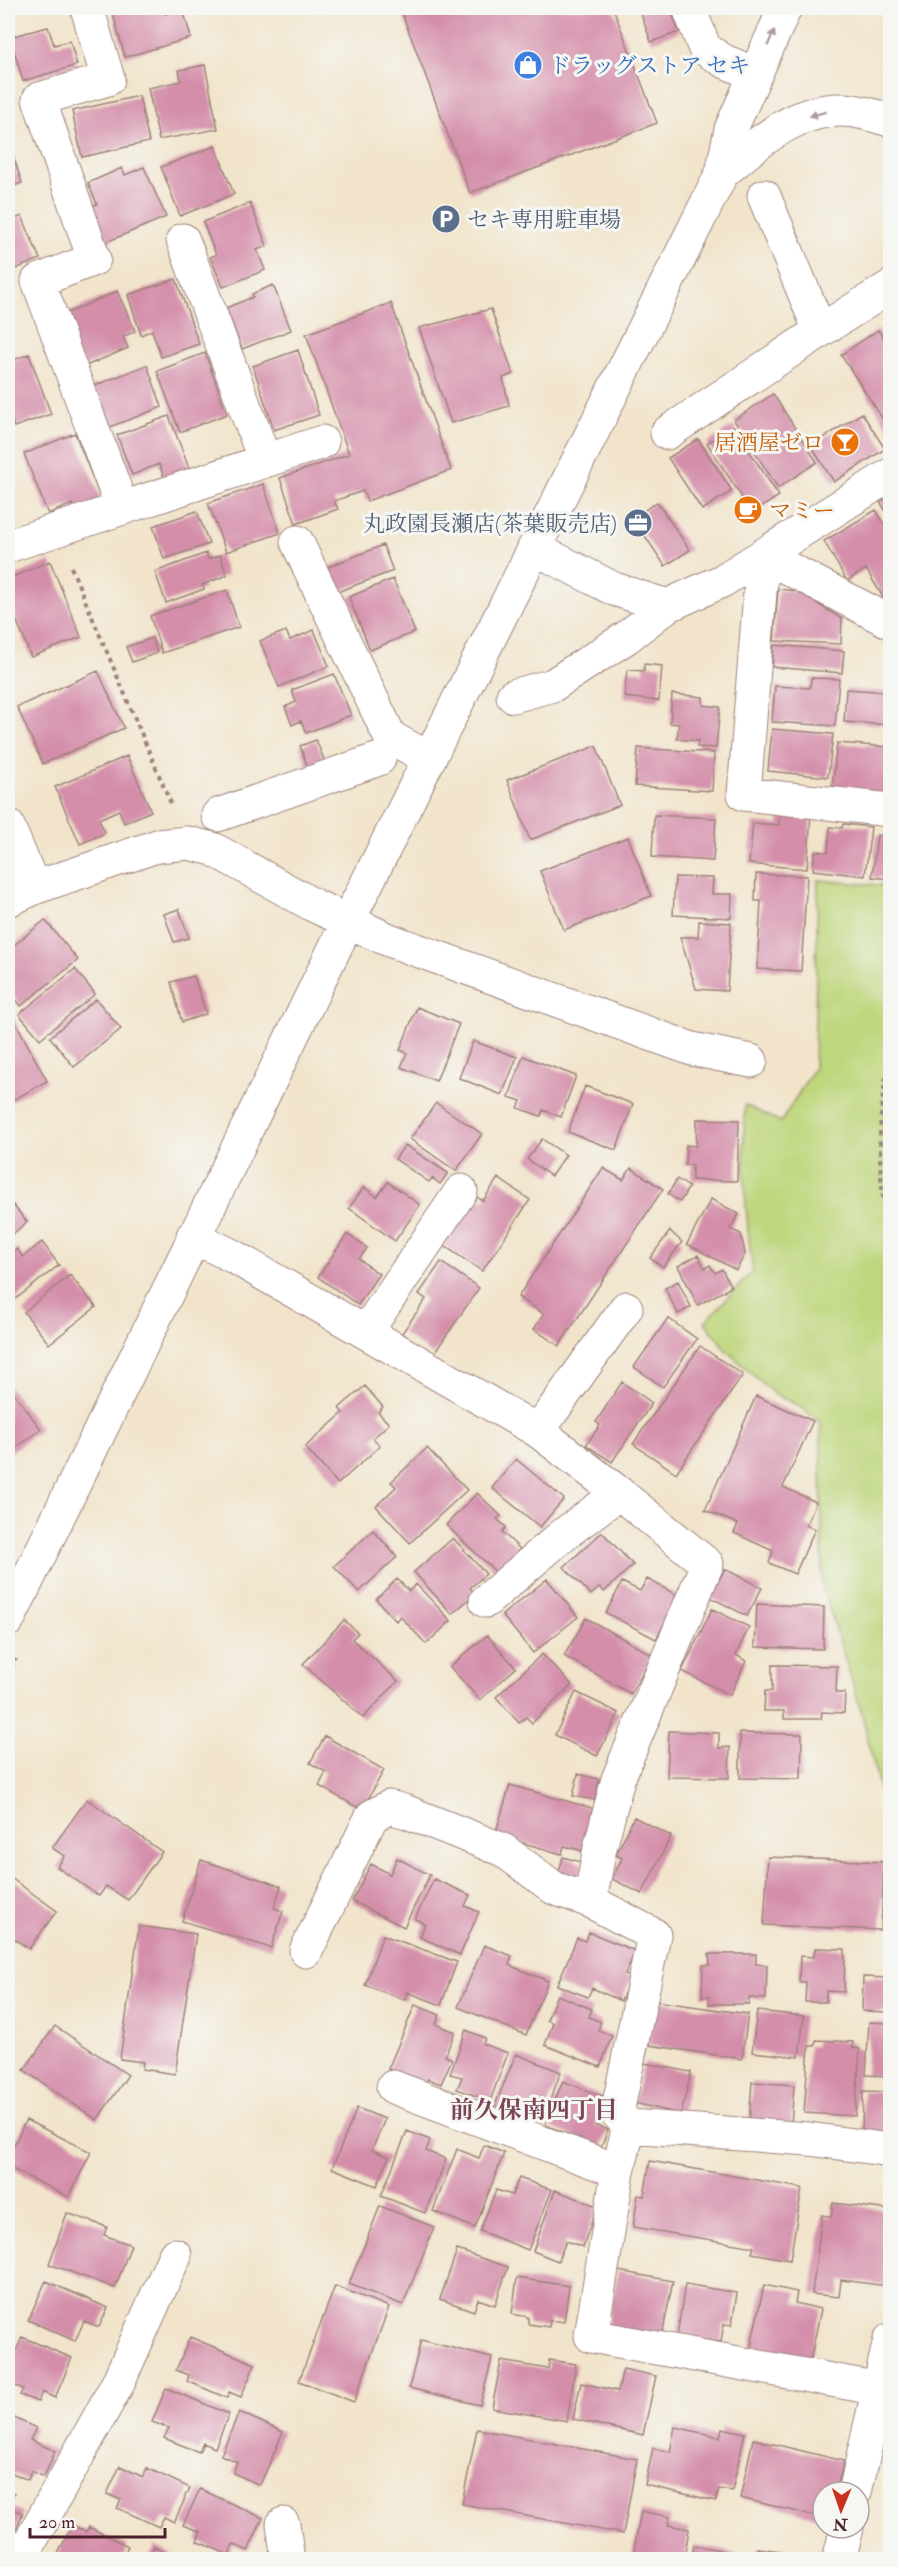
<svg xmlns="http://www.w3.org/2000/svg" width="898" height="2567" font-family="'IM FELL Double Pica','Noto Serif JP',serif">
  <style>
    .green { fill: #bed67b; stroke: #847a53; stroke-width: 1.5 }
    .building { fill: #d48eaa }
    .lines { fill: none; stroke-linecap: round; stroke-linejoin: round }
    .minor-casing { stroke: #9e827b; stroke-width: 35 }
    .path { stroke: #9e827b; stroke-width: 4; stroke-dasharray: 4.5 4.5; stroke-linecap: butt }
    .minor { stroke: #fff; stroke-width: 33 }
    .oneway { fill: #ae9aa0 }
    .labels { text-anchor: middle; stroke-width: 6; stroke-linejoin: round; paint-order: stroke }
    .shop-label { font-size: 22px; fill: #366cbe; stroke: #f6f6f2; text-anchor: start }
    .service-label { font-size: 22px; fill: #4e5e75; stroke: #f6f6f2; text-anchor: start }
    .food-label { font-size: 22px; fill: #c56008; stroke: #f6f6f2; text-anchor: end }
    .neighbourhood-label { font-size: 24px; font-weight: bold; fill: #7a4657; stroke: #f6f6f2 }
  </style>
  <rect width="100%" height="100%" fill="#f6f6f2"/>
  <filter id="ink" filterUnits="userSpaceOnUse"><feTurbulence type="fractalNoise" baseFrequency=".0167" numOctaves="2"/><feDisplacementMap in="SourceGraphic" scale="12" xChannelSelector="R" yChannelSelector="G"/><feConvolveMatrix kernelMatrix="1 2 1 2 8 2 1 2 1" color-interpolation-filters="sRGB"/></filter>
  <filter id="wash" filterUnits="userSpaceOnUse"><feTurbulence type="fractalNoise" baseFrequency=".008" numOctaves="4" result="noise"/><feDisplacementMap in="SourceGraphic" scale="24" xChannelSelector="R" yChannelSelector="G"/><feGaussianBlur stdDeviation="1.35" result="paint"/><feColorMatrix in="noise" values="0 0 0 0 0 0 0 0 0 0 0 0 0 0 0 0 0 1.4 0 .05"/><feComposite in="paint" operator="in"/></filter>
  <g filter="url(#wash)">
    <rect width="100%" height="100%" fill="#f1e4cb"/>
    <path class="green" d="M818,880l72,6v948l-28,-121 -40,-128 -1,-162 -22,-17 -25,-12 -47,-43 -22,-29 48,-51c-8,-56 -11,-110 -8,-166l36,17 33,-54z"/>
    <g id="blocks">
      <path class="building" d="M136,8h27l2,6 18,-5 8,29 -66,19 -12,-43z
        M400,8h213l44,115 -187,70z
        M639,8h31l9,24 -28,10z
        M48,27l6,18 16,-4 7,24 -54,16 -13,-44z
        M205,65l13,64 -59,11 -11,-52 33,-7 -2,-11z
        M139,96l10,46 -67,15 -10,-46z
        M8,140l14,43 -14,5z
        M215,146l19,48 -54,22 -19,-49z
        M144,167l22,50 -62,26 -15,-36 8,-3 -9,-21 34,-15 3,7z
        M250,203l17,43 -10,4 8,20 -42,17 -13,-30 6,-2 -13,-33z
        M22,216l18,43 -32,13v-50z
        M176,279l23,65 -38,13 -9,-27 -11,5 -13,-40z
        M273,285l18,45 -49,19 -16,-41 27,-11 -1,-3z
        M117,291l18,40 -12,6 5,11 -47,20 -18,-53z
        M391,303l60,167 -84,31 -4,-10 -29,10 4,8 -42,15 -16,-46 69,-24 -43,-120z
        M491,309l22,65 -10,4 6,28 -58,17 -32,-95z
        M878,330l10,15 2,-2v87l-49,-75z
        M298,350l21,65 -45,15 -21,-64z
        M205,353l22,61 -47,18 -23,-61z
        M29,354l22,60 -37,13 -6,-17v-48z
        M147,365l15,42 -55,21 -16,-41z
        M773,394l44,68 -39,26 -44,-68z
        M862,413l23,36 -51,33 -23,-36z
        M169,416l20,52 -25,9 -5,-13 -27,11 -15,-40z
        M733,426l46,70 -27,17 -45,-70z
        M75,433l27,69 -26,10 -4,-8 -24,10 -24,-60z
        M698,439l34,52 -30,19 -34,-52z
        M263,484l17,49 -54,19 -18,-49z
        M890,496v22l-10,-16z
        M657,502l33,48 -25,16 -32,-48z
        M876,510l14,24 -1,73 -23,-38 -19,12 -23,-40z
        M197,511l12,33 -45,15 -11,-33z
        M383,545l10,26 -56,21 -9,-25z
        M206,553l2,6 12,-4 7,20 -25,10 2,4 -38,14 -11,-31z
        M50,561l31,76 -50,20 -23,-58v-20z
        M393,579l22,53 -45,18 -21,-53z
        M778,589l19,2 45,28 -1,25 -67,-3z
        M227,590l12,37 -77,26 -12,-37z
        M314,630l15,36 -50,21 -19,-46 26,-10 4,9z
        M152,638l5,15 -25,9 -6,-15z
        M774,645l70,6 -2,22 -70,-6z
        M644,664l18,2 -3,35 -35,-4 3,-27 17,1z
        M98,671l26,57 -81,36 -26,-57z
        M334,674l17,41 -45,18 -5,-12 -9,4 -7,-18 11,-5 -4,-12z
        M811,678l28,1 -4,47 -63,-4 3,-36 35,2z
        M846,689l44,3v33l-46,-3z
        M672,694l31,3v8l17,2 -4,41 -19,-1 1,-6 -21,-2 2,-15 -9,-1z
        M772,729l61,5 -5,43 -60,-6z
        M316,740l11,27 -17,7 -10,-28z
        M837,743l53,4v48l-58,-6z
        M596,746l24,59 -90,35 -23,-60z
        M638,748l76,5 -2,38 -77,-5z
        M127,756l24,55 -27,12 -5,-13 -20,9 6,14 -25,11 -25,-57z
        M780,811l31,3 -4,55 -58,-5 4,-41 26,2z
        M654,815l62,3 -3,43 -61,-4z
        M843,824l28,3 -6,49 -52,-6 2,-19 13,1 2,-25 12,1z
        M877,835l13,2v42l-18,-2z
        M628,837l23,59 -87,34 -24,-59z
        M756,874l51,2 -6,95 -44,-2 4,-68h-6z
        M675,877l38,1 -1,16h20l-1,24 -58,-3z
        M179,909l10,29 -15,4 -10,-28z
        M45,920l33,40 -57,46 -13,-17v-39z
        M699,921l32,2 -4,68 -31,-2 -16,-52h18z
        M75,969l20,25 -55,45 -21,-25z
        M194,976l12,38 -24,8 -11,-40z
        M96,999l25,30 -47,38 -24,-30z
        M417,1007l42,17 -23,57 -35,-14 6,-14 -7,-3z
        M8,1008l39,73 -39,22z
        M473,1041l44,16 -15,38 -43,-17z
        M523,1056l53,20 -15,41 -18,-7 -2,6 -23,-8 3,-7 -12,-4z
        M585,1086l48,18 -17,46 -48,-18z
        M436,1103l46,31 -26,37 -46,-32z
        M697,1119l42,1 -2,61 -45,-1v-15h-7l1,-20 10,1z
        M542,1139l24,16 -15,21 -24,-17z
        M405,1145l43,28 -8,11 -8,-6 -3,4 -34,-23z
        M603,1168l20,12 8,-12 32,21 -104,157 -25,-17 10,-15 -26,-17z
        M498,1178l32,22 -48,71 -39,-26 32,-49 8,5z
        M677,1179l12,8 -9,15 -12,-8z
        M388,1182l32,23 -25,36 -46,-33 15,-21 13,10z
        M8,1199l19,23 -19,16z
        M711,1199l28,15 -9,15 11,5 4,20 -9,16 -49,-26z
        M670,1231l12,11 -19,25 -13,-9z
        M347,1234l20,14 -8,11 20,15 -21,31 -40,-28z
        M42,1242l17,23 -51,40v-49l9,-7 6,8z
        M698,1255l7,13 5,-3 5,8 7,-4 9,18 -33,18 -20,-39z
        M441,1262l38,26 -46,67 -31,-22 24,-34 -7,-5z
        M70,1275l26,32 -47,37 -25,-32z
        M678,1281l13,26 -13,7 -13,-26z
        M668,1318l29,21 -34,48 -29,-20z
        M700,1346l43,29 -67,98 -43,-29z
        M622,1382l30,21 -40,59 -26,-17 14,-20 -4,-3z
        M8,1385l33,44 -33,25z
        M365,1386l18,21 -5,5 11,12 -16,14 7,8 -42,38 -33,-37 38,-34 -4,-5z
        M756,1396l57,25 -30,66 33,15 -10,23 9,4 -20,45 -26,-11 4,-12 -39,-18 4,-9 -33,-14z
        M427,1448l40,42 -57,53 -34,-37 20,-19 -5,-5z
        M516,1459l48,40 -24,28 -48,-39z
        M477,1493l24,23 -4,3 9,8 -4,5 18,17 -23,24 -51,-48z
        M373,1530l24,27 -38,35 -25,-26z
        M602,1532l31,33 -29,27 -4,-5 -9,8 -27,-28z
        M453,1538l33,36 -16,14 5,6 -23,20 -38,-42z
        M725,1569l37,19 -15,28 -37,-19z
        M397,1579l12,12 7,-7 35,37 -25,23 -26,-28 -4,5 -20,-22z
        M547,1579l31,38 -45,36 -31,-38z
        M647,1579l32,17 -23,43 -50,-26 16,-31 18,9z
        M757,1604l67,3 -1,42 -68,-2z
        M712,1609l37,18 -13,28 10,6 -16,34 -48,-24z
        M586,1618l66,37 -21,39 -67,-38z
        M344,1620l14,13 -6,6 46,42 -35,37 -60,-54z
        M487,1635l29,33 -36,32 -30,-33z
        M542,1654l30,31 -40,38 -6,-6 -7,6 -23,-26z
        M772,1665l65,1 -1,27h9l-1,20 -22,-1 -1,7h-37v-8h-20l1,-20h7z
        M576,1692l43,21 -22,43 -42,-21z
        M669,1731l50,2v15l11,-1 -1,31 -62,-1z
        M740,1733l62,1 -1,45 -61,-1z
        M325,1736l59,34 -22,40 -43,-24 7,-14 -16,-9z
        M578,1774l21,5 -4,21 -22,-4z
        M510,1785l85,24 -12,42 -19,-5 -2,8 -67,-19z
        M87,1799l75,53 -34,48 -22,-14 -7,10 -42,-29 8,-11 -13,-8z
        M634,1817l37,19 -29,58 -30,-15 10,-21 -6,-3z
        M563,1857l21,6 -8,26 -20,-6z
        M768,1857l116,5 -3,68 -117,-5z
        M397,1858l33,17 -26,52 -52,-26 19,-37 19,10z
        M201,1860l80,26 -7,22 9,3 -12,37 -89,-27z
        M8,1876l49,35 -28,38 -21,-15z
        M434,1879l36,16 -5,11 14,6 -19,43 -40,-18 5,-13 -10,-5z
        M139,1926l57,8 -21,140 -33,-5 1,-7 -23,-3z
        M589,1932l46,19 -10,24 6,2 -10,24 -29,-13 -4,9 -31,-12 20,-47 8,3z
        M383,1935l74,27 -16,43 -34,-13 -2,8 -40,-15z
        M484,1945l28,11 -3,9 39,16 -22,54 -68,-28z
        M815,1948l30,1 -1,43 -18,-1v11h-21l1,-20h-7l1,-26 14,1z
        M709,1954h47v10l11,1 -1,34 -17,-1v6h-40v-8l-7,1 1,-32h7z
        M863,1977l27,1v34l-28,-1z
        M557,1995l35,14 -3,8 12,5 -3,8 14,6 -12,31 -55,-22 8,-22 -6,-3z
        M655,2001l93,13 -6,45 -93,-14z
        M415,2005l25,10 -4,9 19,8 -10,24 7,3 -11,25 -13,-5 -3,6 -37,-16z
        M757,2011l47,5 -5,41 -47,-5z
        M869,2022l21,1v53l-24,-1z
        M55,2026l73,49 -31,45 -73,-50z
        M466,2030l19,8 -2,6 25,9 -18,48 -33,-12 5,-12 -12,-3z
        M816,2040l37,2v6l7,1 -5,67 -51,-3 5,-67h6z
        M516,2054l45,18 -14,35 -14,-5 -5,10 -8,-3 -4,10 -23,-9z
        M644,2063l47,9 -10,42 -47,-11z
        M563,2081l43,17 -11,27 13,5 -9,22 -18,-6 2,-6 -38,-15z
        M752,2082l42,3 -3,40 -42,-3z
        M863,2091l27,1v42l-28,-1z
        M357,2108l28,11 -13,31 17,7 -12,29 -45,-18z
        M26,2120l65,32 -22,45 -61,-30v-10z
        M407,2131l23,9 -4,11 20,8 -21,54 -44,-17z
        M484,2145l20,8 -29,75 -42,-17 24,-62 22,9z
        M650,2161l152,27 -12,72 -38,-7 2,-6 -121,-20 5,-32 6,1z
        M519,2178l33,12 -24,60 -48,-19 16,-41 16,5z
        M555,2190l42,16 -14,41 -17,-6 -8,20 -25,-10z
        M833,2203l57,7v52l-3,24 -46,-6 -2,17 -27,-3 10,-79 9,2z
        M380,2206l54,21 -31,78 -54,-21z
        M67,2213l40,14 -3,8 27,10 -16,43 -66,-24z
        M457,2250l51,17 -13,38 -17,-6 -4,12 -34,-12z
        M618,2271l55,10 -12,60 -55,-10z
        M517,2278l52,8 -5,36 -14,-2 -1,7 -21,-3v-7l-16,-3z
        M46,2281l62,27 -9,19 -15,-6 -9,20 -47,-21z
        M685,2284l52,9 -5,32 -8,-1 -3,18 -44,-6z
        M764,2285l33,7 -2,11 26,6 -12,57 -59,-16z
        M335,2286l54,21 -35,95 -55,-21z
        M22,2337l50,21 -17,40 -13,-6 -4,10 -18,-7 3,-6 -15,-6v-12z
        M190,2337l65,27 -14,33 -12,-5 -2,6 -40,-17 2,-6 -13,-5z
        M421,2340l71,18 -12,47 -71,-17z
        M549,2360l27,4 -9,57 -75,-13 9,-47 47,8z
        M623,2369l33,7 -13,59 -70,-16 8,-36 37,8z
        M166,2388l63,26 -14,34 -12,-5 -4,9 -35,-14 5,-10 -17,-6z
        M239,2412l44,20 -23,53 -27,-12 4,-11 -16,-7z
        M8,2415l28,13 -6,12 25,11 -11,26 -12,-6 -4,9 -20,-9z
        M675,2427l45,10 2,-9 23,5 -13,58 -13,-2 -3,12 -71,-16 8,-37 17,4z
        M477,2429l160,30 -14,75 -161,-30z
        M753,2439l91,22 -8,31h-13v26l-83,-20z
        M120,2466l23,11 4,-9 43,20 -16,34 -10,-5 -5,10 -42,-19 4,-8 -14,-6z
        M200,2489l63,29 -15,33 -15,-7 -4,11 -32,-14 4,-9 -18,-7z
        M8,2490l6,3 -6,14 15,6 -13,29 -2,-1z
        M641,2511l29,6 -2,8 21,4 -5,31h-52z
        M72,2525l14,7 3,-5 39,19 -7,14h-66z
        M694,2545l56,11v4h-59z
        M154,2546l29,14h-35z
        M757,2548l23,3 -2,9h-23z"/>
    </g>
  </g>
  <g filter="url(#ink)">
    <use href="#blocks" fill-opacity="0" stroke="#9e827b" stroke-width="1.5"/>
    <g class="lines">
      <g class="minor-casing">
        <path id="minor" d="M87,8l21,71 -69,20 55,160 -56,22 84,227
          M689,8l16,41 19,12 31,13
          M785,8l-54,121 -9,44c38,-31 78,-70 132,-62 12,2 25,6 36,9
          M764,196l56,135
          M183,240l82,221
          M667,433l153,-102 70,-44
          M297,542l93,195 38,21
          M8,546l314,-104
          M534,548l80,41 53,17 55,-25 168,-106
          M890,622l-127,-67 -19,239 146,16
          M513,696l40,-11 74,-48 40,-31
          M218,815l161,-56
          M8,826l26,62
          M8,900l26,-12 123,-42 31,-3 25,6 100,56 76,35 303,109 59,12
          M193,1236l43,22 302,173 81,62 88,71 -89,215 -18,69 -10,53 64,34 -37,178 12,13 -11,45 -27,165 289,53
          M366,1332l95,-141
          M538,1431l88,-123
          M486,1601l77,-66 56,-42
          M8,1620l340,-699 374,-748
          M306,1951l66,-135 17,-9 18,5 96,38 51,38 36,13
          M393,2087l225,84
          M629,2126l180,13 81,11
          M855,2492l35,-152
          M283,2524l5,36
          M20,2560l97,-175 58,-130
          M839,2560l8,-32"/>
      </g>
      <path class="path" d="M71,567l101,239
        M890,1060c-15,55 -12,123 0,178
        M8,1677l8,-18"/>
      <use href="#minor" class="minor"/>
    </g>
    <defs><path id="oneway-solid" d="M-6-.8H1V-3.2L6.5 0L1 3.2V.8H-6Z" transform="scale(1.5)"/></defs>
    <g class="oneway">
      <use href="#oneway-solid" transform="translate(771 38) rotate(-66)"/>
      <use href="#oneway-solid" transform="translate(818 114) rotate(165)"/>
    </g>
  </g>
  <defs>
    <g id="shop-disc" transform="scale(1.5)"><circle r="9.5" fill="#3f7fe0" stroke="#f6f6f2"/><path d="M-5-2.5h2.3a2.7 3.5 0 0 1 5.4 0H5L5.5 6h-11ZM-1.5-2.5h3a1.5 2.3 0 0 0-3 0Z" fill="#fff"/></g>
    <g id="parking-disc" transform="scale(1.5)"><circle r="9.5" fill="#5c6f8a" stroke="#f6f6f2"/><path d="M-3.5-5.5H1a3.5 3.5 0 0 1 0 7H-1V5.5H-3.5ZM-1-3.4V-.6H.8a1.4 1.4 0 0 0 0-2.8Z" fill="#fff"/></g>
    <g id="bar-disc" transform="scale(1.5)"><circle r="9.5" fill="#e8710a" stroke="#f6f6f2"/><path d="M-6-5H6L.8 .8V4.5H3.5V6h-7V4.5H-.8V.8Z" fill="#fff"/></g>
    <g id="cafe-disc" transform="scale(1.5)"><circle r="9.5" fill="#e8710a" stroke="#f6f6f2"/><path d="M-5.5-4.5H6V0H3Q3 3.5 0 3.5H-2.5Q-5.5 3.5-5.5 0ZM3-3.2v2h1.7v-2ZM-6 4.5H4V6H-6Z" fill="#fff"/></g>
    <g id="office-disc" transform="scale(1.5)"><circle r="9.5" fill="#5c6f8a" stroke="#f6f6f2"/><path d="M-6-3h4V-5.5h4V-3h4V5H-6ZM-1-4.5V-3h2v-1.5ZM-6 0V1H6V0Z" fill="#fff"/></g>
  </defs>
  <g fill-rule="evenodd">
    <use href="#shop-disc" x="528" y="65"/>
    <use href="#parking-disc" x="446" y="219"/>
    <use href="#bar-disc" x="845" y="442"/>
    <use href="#cafe-disc" x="748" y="510"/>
    <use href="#office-disc" x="638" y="523"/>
  </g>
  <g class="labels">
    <g class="shop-label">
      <text x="549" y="73">ドラッグストア セキ</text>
    </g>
    <g class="service-label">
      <text x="467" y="227">セキ専用駐車場</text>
      <text x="617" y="531" text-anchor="end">丸政園長瀬店(茶葉販売店)</text>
    </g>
    <g class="food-label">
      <text x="824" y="450">居酒屋ゼロ</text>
      <text x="769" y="518" text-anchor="start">マミー</text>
    </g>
    <g class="neighbourhood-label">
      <text x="534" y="2118">前久保南四丁目</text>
    </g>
  </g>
  <rect width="898" height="2567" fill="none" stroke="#f6f6f2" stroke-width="30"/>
  <g transform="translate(841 2510) rotate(182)"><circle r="28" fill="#f6f6f2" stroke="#b1a0a2" stroke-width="1.5"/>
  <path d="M0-4.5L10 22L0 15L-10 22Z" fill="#c8321e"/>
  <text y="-9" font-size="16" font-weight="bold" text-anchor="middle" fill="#4a1f2b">N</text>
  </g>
  <path d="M30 2528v9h135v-9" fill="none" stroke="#4a1f2b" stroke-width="3"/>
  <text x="39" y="2528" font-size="18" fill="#4a1f2b" stroke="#f6f6f2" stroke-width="4.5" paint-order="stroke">20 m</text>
</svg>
